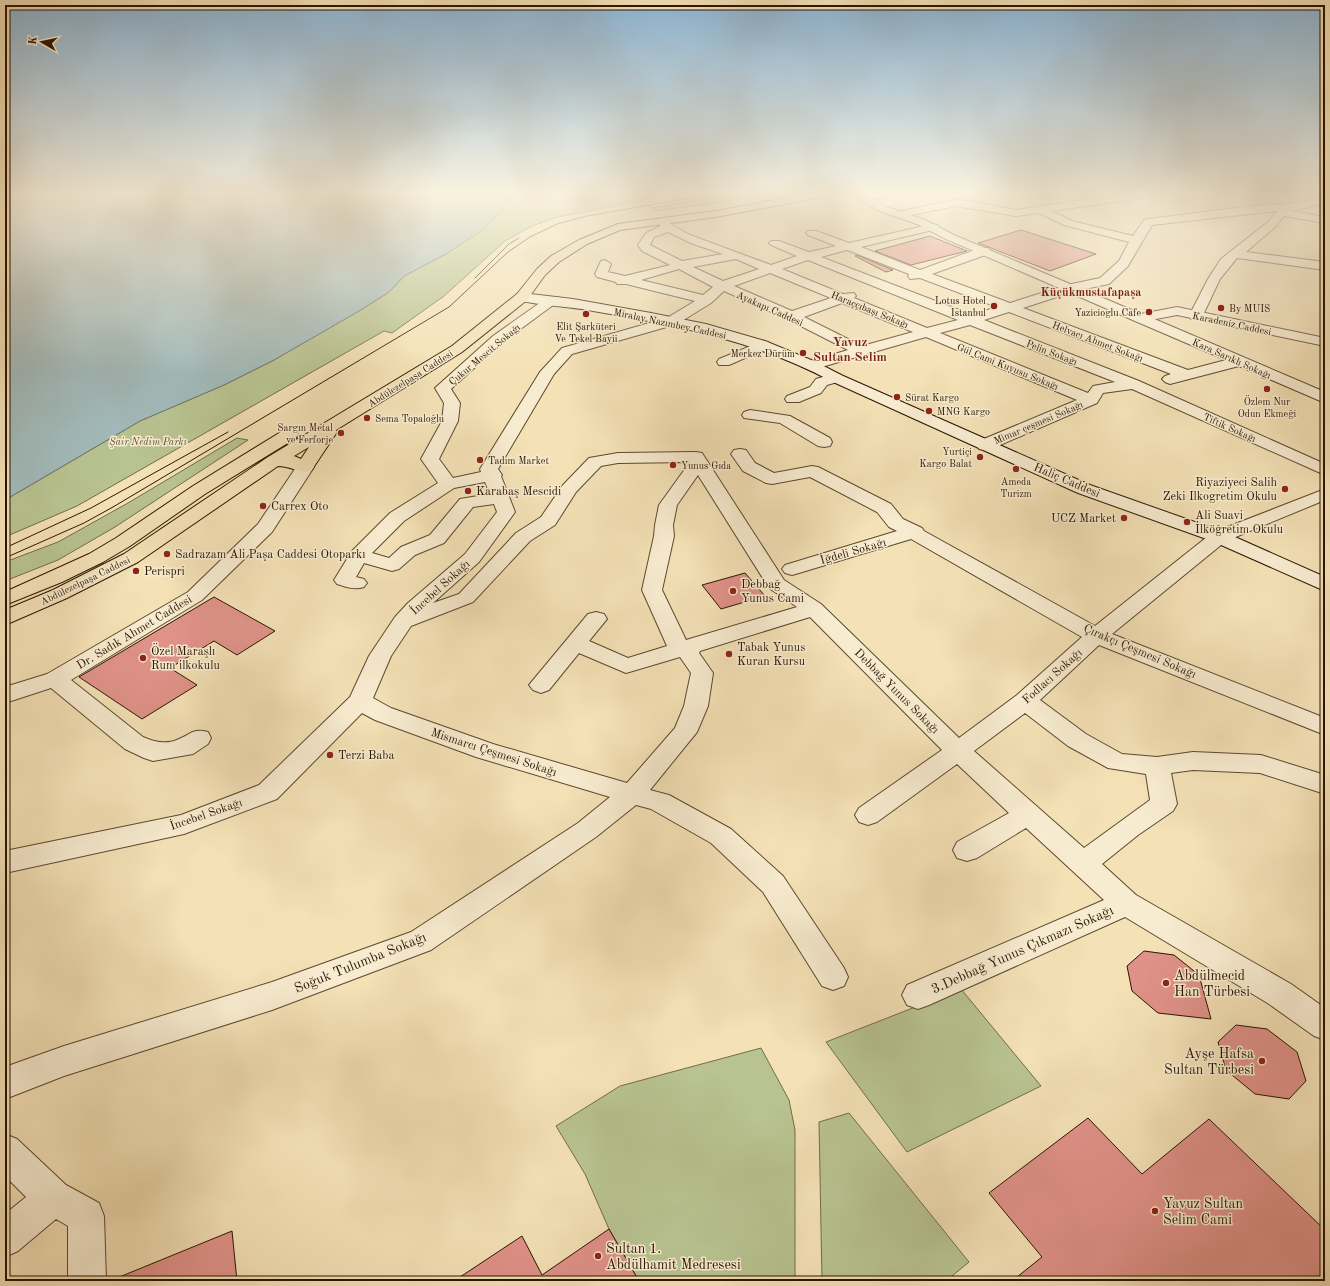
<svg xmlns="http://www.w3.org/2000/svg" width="1330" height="1286" font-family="'Old Standard TT',serif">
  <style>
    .green { fill: #b8c391; stroke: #726c48 }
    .water { fill: #a2baba; stroke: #727870 }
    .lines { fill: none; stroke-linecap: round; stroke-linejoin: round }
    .ferry { stroke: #554f41; stroke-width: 1; stroke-dasharray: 2.5 2; stroke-linecap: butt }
    .building { fill: #e09289; stroke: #2b1500 }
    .minor-casing { stroke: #5d482e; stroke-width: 2 }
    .tertiary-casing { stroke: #5d482e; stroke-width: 2 }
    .secondary-casing { stroke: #2b1500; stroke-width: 2 }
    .primary-casing { stroke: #2b1500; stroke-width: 2 }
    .minor { fill: #f8ecd0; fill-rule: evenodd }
    .tertiary { fill: #f8ecd0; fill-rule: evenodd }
    .secondary { fill: #f8ecd0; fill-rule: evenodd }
    .primary { fill: #f4e1b6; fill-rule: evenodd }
    .tram { stroke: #2b1500; stroke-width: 1 }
    .poi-dot { fill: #8f2418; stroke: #f8ecd0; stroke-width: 1.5 }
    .labels { text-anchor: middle; stroke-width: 3; stroke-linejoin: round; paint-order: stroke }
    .far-poi-label { font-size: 10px; fill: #2b1500; stroke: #f8ecd0; text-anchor: start }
    .far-street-label { font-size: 10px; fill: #2b1500; stroke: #f8ecd0 }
    .far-park-label { font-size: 10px; font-style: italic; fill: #5c5233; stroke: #f8ecd0 }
    .far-quarter-label { font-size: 12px; font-weight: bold; fill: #7a1f14; stroke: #f8ecd0 }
    .street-label { font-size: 12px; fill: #2b1500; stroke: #f8ecd0 }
    .poi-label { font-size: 12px; fill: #2b1500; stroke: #f8ecd0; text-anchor: start }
    .far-district-label { font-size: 13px; font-weight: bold; fill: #7a1f14; stroke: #f8ecd0 }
    .near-street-label { font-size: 14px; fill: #2b1500; stroke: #f8ecd0 }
    .near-poi-label { font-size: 14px; fill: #2b1500; stroke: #f8ecd0; text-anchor: start }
  </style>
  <rect width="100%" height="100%" fill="#f4e1b6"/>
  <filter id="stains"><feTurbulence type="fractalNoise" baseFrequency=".005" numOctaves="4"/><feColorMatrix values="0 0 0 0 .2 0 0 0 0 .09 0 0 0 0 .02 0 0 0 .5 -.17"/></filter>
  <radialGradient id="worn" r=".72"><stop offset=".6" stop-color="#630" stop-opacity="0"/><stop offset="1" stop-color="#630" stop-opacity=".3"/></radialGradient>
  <path class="green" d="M509,193h154l-18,7 -87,17 -26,9 -27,15 -61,55 -52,37 -8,-2 -307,175 -72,31v-37l135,-79 84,-36 50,-25 85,-49 30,-19 15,-16 42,-22 56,-44z
    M739,193h27l-37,8 -74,10 -4,-3z
    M237,438l11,2 -133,87 -57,33 -53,21v-19l53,-20 70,-39z
    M961,989l80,97 -134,66 -81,-110z
    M761,1048l28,52 6,30v151h-156l-30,-52 -24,-55 -29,-48 64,-40z
    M849,1113l120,149 -23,19h-124l-3,-159z"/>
  <path class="water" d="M5,193h504l-7,17 -18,19 -38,25 -42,22 -15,16 -30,19 -85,49 -50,25 -84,36 -135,79z"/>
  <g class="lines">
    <path class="ferry" d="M5,197l10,-4"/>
  </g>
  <path class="building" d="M1021,230l75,24 -46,17 -72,-28z
    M930,236l37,15 -56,14 -36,-14z
    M857,255l36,15 -7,2 -31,-16z
    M745,573l20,23 -44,13 -19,-24z
    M214,597l61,34 -38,24 -23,-14 -44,27 27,17 -55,34 -63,-42z
    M1144,951l30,4 25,20 12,44 -53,-6 -26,-22 -5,-25z
    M1236,1025l31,4 30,23 9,29 -17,18 -34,-5 -29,-24 -8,-28z
    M1088,1118l54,56 67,-55 116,111v51h-313l30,-24 -53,-64z
    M609,1229l30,52h-185l68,-45 20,39z
    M232,1231l5,50h-125v-1z"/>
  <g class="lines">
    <g class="minor-casing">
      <path id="minor" d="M877,193h22l-1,2 -31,6 -5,-3 1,-2z
        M1133,193h26l-5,3 -102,15 20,10 61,15 11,-16 4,-1 112,-14 31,-1 34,-7v6l-33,8 33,6v6l-41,-7 -8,10 -30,26 79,10v8l-88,-12 -17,21 -19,40h-10l-2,-3 19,-37 13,-20 47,-37 9,-11 -125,14 -24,41 -19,18 -34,7 -52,17 165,62 38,-10 -91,-39 -2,-3 2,-3h10l180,77v11l-86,-37 -69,18 -5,-2 -3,-3 3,-3 6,-2 -162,-62 -25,8 155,61 186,83v11l-193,-86 -29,4 -6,10 -106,46 -6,1 -6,-1 -2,-4 2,-4 98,-41 -151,-63 -108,31h-10l-2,-3 2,-3 40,-12 -61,-31 -63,-28 -13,12 -34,21 -105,30 -18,20 -56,95 4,6 -1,1 14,36 -36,50 -46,41 26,-9 57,-61 25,-16 22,-32 26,-27 29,-5 78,-1 6,1 82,127 37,24 138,134 58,-43 65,-58 -171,-98 -112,34 -7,2 -7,-2 -3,-4 3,-4 112,-34 -8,-4 -12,-15 -67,-35 -38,7 -6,-1 -23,-12 -12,-17 3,-4 6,-1 6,1 9,13 19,10 38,-7 6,1 73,37 12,15 19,9 2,3 171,95 117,-93 113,-44v11l-99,41 -114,93 213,84v17l-226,-90 -59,55 46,34 36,20 35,3 36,-5 68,3 64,20v19l-65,-21 -67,-3 -22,3 6,31 -4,7 -35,24 -36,29 34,31 155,89 34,24v32l-11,-4 -45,-32 -144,-87 -196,88 -11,4 -11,-4 -5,-10 5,-10 197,-85 -78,-72 -49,30 -10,3 -10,-3 -4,-8 4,-8 52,-29 -52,-49 -80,58 -9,3 -9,-3 -4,-7 4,-7 83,-58 -132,-133 -110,34 -1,2 14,20 -5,33 -11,26 -47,58 19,5 62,34 52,47 61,92 4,9 -4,9 -11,4 -11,-4 -59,-94 -52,-49 -60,-34 -15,-4 -40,32 -165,113 -159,60 -208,66 -59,23v-32l59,-21 208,-64 139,-50 167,-109 32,-26 -134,-40 -101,-37 -13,-7 -85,86 -93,35 -179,39v-22l176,-36 78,-30 91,-88 19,-41 26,-39 13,-14 57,-49 32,-42 -3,-8 -21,3 -29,36 -29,12 -16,14 -7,2 -28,-8 -8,14 8,2 3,4 -3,4c-9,3 -18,0 -27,-3l-3,-4 18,-29 38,-38 48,-30 -17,-24 21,-38 2,-18 -9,-15 58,-52 55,-39h10l2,3 -57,42 -52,47 9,14 -2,18 -19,38 14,19 28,-6 -1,-3 60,-97 22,-24 105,-30 28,-17 -69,-17h-9l-1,-2 -19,-5 -2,-3 6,-13 4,-1 6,4 -3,8 17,4 45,-11 -28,-14 -4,-6 8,-12 15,-7 -5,-5 2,-2h8l6,6 18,10 81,30 26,-9 -26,-11 -2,-2 2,-2h8l30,11 27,-6 -28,-11 -2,-2 2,-2h8l33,12 84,-19 4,1 2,2 -2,2 -76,18 59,23 60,-22h8l2,3 -2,3 -56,20 78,29 57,-18 33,-7 19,-17 10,-19 -65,-17 -25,-12 -23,3 -61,-10 -53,11 -4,-1 -2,-2 2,-2 57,-12 15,1 46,9zM668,232l25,12 30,10 -41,7 -32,-16 4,-8zM847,250l62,24 -1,2 2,3 10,-1 77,29 -25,8 -151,-58zM736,259l23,10 -36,12 -30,-14zM808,260l150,60 -31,8 -73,-30 2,-2 -2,-3 -11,1 -61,-25zM679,269l34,18 -10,8 -62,-15zM770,273l61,25 -39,13 -58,-25zM842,303l71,29 -51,14 -58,-29zM970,325l145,57 -22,4 -5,7 -148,-60zM690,462l-31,43 -4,20 -1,11 -12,54 25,56 -39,12 -39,-17 18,-22 -3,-5 -8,-2 -8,2 -59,71 4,5 8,3 8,-3 30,-37 47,20 54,-16 11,16 -7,33 -9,22 -48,55 -134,-39 -102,-36 -18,-10 18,-42 20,-30 62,-24 57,-61 25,-16 21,-33 25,-26 17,-3zM698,475l71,113 28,19 -111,33 -24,-50 12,-54 -1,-11 4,-20zM485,482l5,12 -30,5 -30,36 -29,12 -12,11 -17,-5 32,-32 50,-33zM1025,713l43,33 40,22 38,6 4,26 -66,48 -110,-97z
        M763,341l5,1 2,3 -2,3 -39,17h-10l-2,-3 2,-3z
        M836,373l5,2 3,3 -3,3 -14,4 -6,8 -22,9h-12l-2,-3 2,-3 23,-9 6,-8z
        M750,410l40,6 40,22 2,4 -2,4 -6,1 -6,-1 -38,-23 -36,-5 -2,-3 2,-3z
        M305,462l6,1 3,4 -42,65 -70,68 -131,80 72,57c11,5 24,8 36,2 12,-5 14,-11 29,-7l3,6 -3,6 -15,10 -40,7 -9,-3 -19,-9 -74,-61 -46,15v-16l42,-13 141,-82 70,-68 41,-61z
        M5,1134l12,5 49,46 33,18 5,13 2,65h-38v-55l-12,-7 -38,32 -13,6v-43l21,-17 -21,-21z"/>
    </g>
    <g class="tertiary-casing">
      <path id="tertiary" d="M850,193h12l25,14 38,13 29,15 187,79 36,-7 148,31v8l-148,-31 -37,7 -5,-1 -189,-82 -29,-15 -38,-13z"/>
    </g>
    <g class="secondary-casing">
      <path id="secondary" d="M522,293l51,6 78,14 55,11 59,17 51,21 25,13 249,110 136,48 99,44v14l-113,-50 -134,-48 -247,-112c-75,-40 -155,-56 -238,-70 -25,-5 -51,-5 -76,-11l-2,-3 2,-3z"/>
    </g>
    <g class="primary-casing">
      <path id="primary" d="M812,193h21l-5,3 -112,21 -96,13 -33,14 -28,18 -14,13 -18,25 -65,52 -126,78 1,2 -26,39c-11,3 -20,-5 -33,-5l-140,96 -71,36 -62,27v-15l48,-20 71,-36 144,-97 184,-111 65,-52 20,-25 14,-13 28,-16 39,-16 98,-13zM309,447l-8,12 -7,-3z
        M290,429l6,1 2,4 -2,4 -91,56 -75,52 -27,16 -41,20 -57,23v-13l84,-38 27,-16 77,-52 91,-56z"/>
    </g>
    <use href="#minor" class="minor"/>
    <use href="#tertiary" class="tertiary"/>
    <use href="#secondary" class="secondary"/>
    <use href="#primary" class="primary"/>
    <path class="tram" d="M475,278l34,-34 10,-6
      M5,548l86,-40 137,-76
      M5,558l79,-35 29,-16 336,-200 59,-55 22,-15 27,-13 30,-8 133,-23"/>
  </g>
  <linearGradient id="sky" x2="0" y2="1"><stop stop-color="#8cb6d6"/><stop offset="0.52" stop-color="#faf2de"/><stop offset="1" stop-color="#faf2de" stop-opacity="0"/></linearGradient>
  <rect width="1330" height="373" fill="url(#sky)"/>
  <g class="poi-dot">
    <circle cx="994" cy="306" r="4"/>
    <circle cx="1221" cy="308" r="4"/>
    <circle cx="1149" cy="312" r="4"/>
    <circle cx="586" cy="314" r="4"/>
    <circle cx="803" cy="353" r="4"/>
    <circle cx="1267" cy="389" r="4"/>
    <circle cx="897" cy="397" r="4"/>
    <circle cx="929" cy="411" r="4"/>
    <circle cx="367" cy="418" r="4"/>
    <circle cx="341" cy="433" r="4"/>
    <circle cx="980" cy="457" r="4"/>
    <circle cx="480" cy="460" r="4"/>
    <circle cx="673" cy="465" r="4"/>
    <circle cx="1016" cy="469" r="4"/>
    <circle cx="1285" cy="489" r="4"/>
    <circle cx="468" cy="491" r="4"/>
    <circle cx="263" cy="506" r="4"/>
    <circle cx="1124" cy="518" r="4"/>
    <circle cx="1187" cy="522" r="4"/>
    <circle cx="167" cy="554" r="4"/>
    <circle cx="136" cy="571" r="4"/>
    <circle cx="733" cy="591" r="4"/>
    <circle cx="729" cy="654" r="4"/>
    <circle cx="143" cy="658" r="4"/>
    <circle cx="330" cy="755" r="4"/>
    <circle cx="1166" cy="983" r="4"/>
    <circle cx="1262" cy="1061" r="4"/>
    <circle cx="1155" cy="1211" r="4"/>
    <circle cx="598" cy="1256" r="4"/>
  </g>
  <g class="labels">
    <g class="far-poi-label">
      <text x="986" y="304" text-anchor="end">Lotus Hotel<tspan x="986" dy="12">Istanbul</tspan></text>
      <text x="1229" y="312">By MUIS</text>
      <text x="1141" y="316" text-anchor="end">Yazicioglu Cafe</text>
      <text x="586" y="330" text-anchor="middle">Elit Şarküteri<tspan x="586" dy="12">Ve Tekel Bayii</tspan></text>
      <text x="795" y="357" text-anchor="end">Merkez Dürüm</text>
      <text x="905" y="401">Sürat Kargo</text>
      <text x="1267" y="405" text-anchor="middle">Özlem Nur<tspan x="1267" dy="12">Odun Ekmeği</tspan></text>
      <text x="937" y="415">MNG Kargo</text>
      <text x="375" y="422">Sema Topaloğlu</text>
      <text x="333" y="431" text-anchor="end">Sargın Metal<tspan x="333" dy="12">ve Ferforje</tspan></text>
      <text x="972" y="455" text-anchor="end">Yurtiçi<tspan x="972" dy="12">Kargo Balat</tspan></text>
      <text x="488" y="464">Tadım Market</text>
      <text x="681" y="469">Yunus Gıda</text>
      <text x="1016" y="485" text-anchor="middle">Ameda<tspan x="1016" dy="12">Turizm</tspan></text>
    </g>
    <g class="far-street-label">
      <text transform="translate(770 308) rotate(24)" y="4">Ayakapı Caddesi</text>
      <text transform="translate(870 309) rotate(22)" y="4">Haraççıbaşı Sokağı</text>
      <text transform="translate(670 323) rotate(12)" y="4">Miralay Nazımbey Caddesi</text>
      <text transform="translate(1232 323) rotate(12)" y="4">Karadeniz Caddesi</text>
      <text transform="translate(1098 341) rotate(21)" y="4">Helvacı Ahmet Sokağı</text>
      <text transform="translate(1052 352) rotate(21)" y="4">Pelin Sokağı</text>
      <text transform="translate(484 354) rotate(-40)" y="4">Çukur Mescit Sokağı</text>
      <text transform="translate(1232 358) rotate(24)" y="4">Kara Sarıklı Sokağı</text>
      <text transform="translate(1008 366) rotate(22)" y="4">Gül Cami Kuyusu Sokağı</text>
      <text transform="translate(410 378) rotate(-32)" y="4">Abdülezelpaşa Caddesi</text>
      <text transform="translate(1038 422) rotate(-23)" y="4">Mimar çeşmesi Sokağı</text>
      <text transform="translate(1230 427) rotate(24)" y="4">Tiftik Sokağı</text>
      <text transform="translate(85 580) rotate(-26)" y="4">Abdülezelpaşa Caddesi</text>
    </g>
    <g class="far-park-label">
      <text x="148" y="445">Şair Nedim Parkı</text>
    </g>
    <g class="far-quarter-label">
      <text x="1091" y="296">Küçükmustafapaşa</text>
    </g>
    <g class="street-label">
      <text transform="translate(1067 480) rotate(23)" y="4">Haliç Caddesi</text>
      <text transform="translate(853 551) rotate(-16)" y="4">İğdeli Sokağı</text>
      <text transform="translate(440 587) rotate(-42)" y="4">İncebel Sokağı</text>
      <text transform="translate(134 632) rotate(-31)" y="4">Dr. Sadık Ahmet Caddesi</text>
      <text transform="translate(1140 651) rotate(23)" y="4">Çırakçı Çeşmesi Sokağı</text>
      <text transform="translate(1052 676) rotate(-42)" y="4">Fodlacı Sokağı</text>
      <text transform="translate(897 691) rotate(45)" y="4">Debbağ Yunus Sokağı</text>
      <text transform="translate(494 752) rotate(18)" y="4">Mismarcı Çeşmesi Sokağı</text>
      <text transform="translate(206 814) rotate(-19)" y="4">İncebel Sokağı</text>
    </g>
    <g class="poi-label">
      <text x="1277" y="486" text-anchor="end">Riyaziyeci Salih<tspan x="1277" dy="14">Zeki Ilkogretim Okulu</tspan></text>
      <text x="476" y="495">Karabaş Mescidi</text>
      <text x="271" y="510">Carrex Oto</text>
      <text x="1195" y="519">Ali Suavi<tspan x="1195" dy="14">İlköğretim Okulu</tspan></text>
      <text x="1116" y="522" text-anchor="end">UCZ Market</text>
      <text x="175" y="558">Sadrazam Ali Paşa Caddesi Otoparkı</text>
      <text x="144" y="575">Perispri</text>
      <text x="741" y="588">Debbağ<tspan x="741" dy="14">Yunus Cami</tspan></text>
      <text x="737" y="651">Tabak Yunus<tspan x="737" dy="14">Kuran Kursu</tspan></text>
      <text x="151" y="655">Özel Maraşlı<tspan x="151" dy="14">Rum ilkokulu</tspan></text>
      <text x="338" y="759">Terzi Baba</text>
    </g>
    <g class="far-district-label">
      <text x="850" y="346">Yavuz<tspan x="850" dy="15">Sultan Selim</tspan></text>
    </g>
    <g class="near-street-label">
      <text transform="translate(1022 949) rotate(-24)" y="5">3.Debbağ Yunus Çıkmazı Sokağı</text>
      <text transform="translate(360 962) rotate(-22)" y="5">Soğuk Tulumba Sokağı</text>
    </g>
    <g class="near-poi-label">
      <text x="1174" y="980">Abdülmecid<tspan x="1174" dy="16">Han Türbesi</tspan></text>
      <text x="1254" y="1058" text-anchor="end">Ayşe Hafsa<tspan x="1254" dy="16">Sultan Türbesi</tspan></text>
      <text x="1163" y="1208">Yavuz Sultan<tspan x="1163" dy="16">Selim Cami</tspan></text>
      <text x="606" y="1253">Sultan 1.<tspan x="606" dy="16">Abdülhamit Medresesi</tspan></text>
    </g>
  </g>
  <rect width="1330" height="1286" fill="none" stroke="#f4e1b6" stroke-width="20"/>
  <rect x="6" y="6" width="1318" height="1274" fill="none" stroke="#2b1500" stroke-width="2"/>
  <rect x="10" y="10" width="1310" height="1266" fill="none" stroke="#2b1500"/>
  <g transform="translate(42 42) rotate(279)" stroke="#f8ecd0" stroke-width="3" paint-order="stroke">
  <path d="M0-3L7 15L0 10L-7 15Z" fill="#2b1500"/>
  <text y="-6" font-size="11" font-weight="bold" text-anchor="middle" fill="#2b1500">K</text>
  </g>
  <rect width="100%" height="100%" filter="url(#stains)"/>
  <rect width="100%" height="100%" fill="url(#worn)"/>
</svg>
